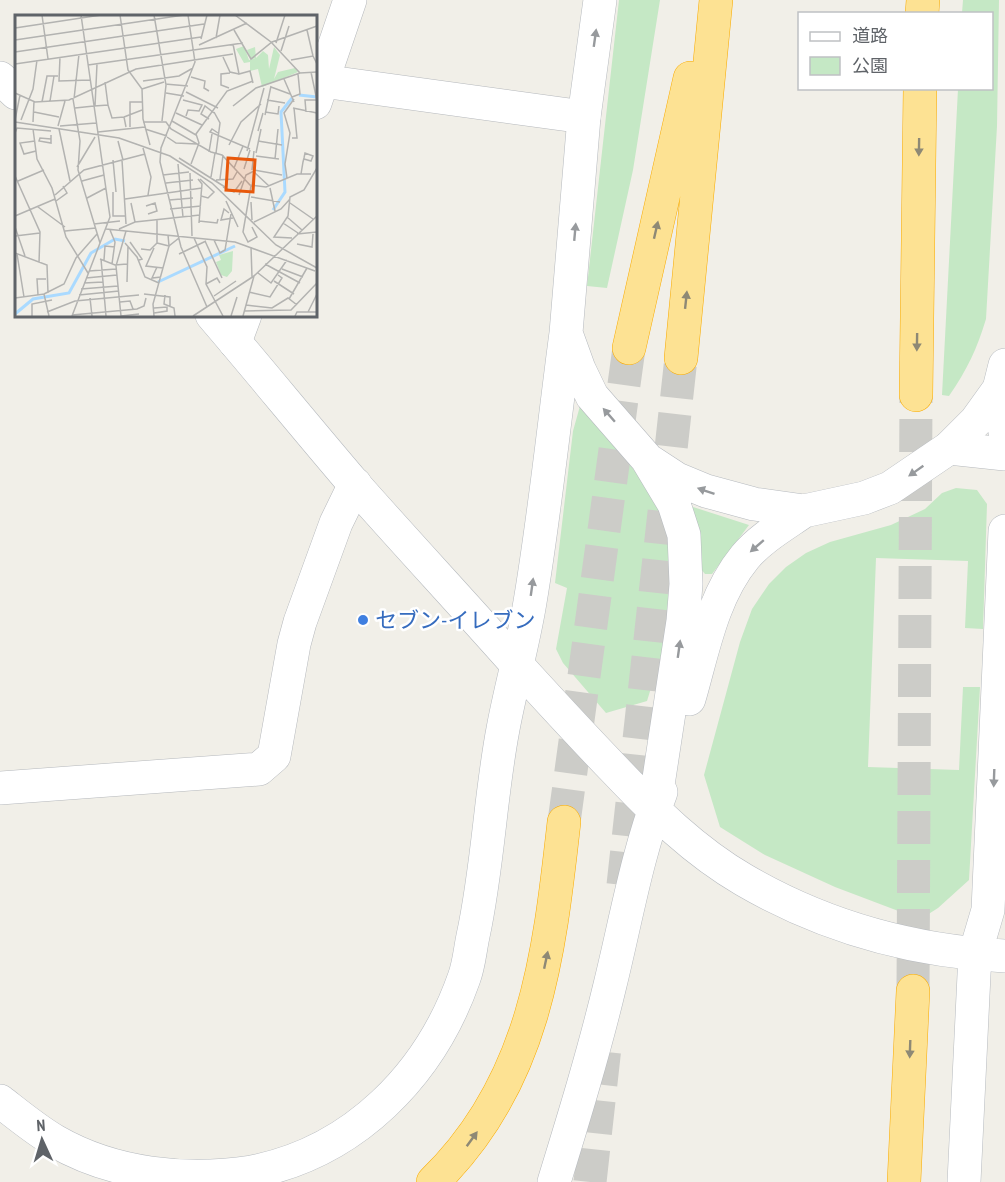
<svg xmlns="http://www.w3.org/2000/svg" width="1005" height="1182" font-family="'PT Sans Narrow','Noto Sans JP',sans-serif">
  <style>
    .green { fill: #c5e8c5 }
    .lines { fill: none; stroke-linecap: round; stroke-linejoin: round }
    .highway-tunnel { stroke: #ccccc8; stroke-width: 33; stroke-dasharray: 33 16; stroke-linecap: butt }
    .street-casing { stroke: #b5b8bc; stroke-width: 34 }
    .secondary-casing { stroke: #b6babf; stroke-width: 34 }
    .highway-casing { stroke: #f9ab00; stroke-width: 34 }
    .street { stroke: #fff; stroke-width: 33 }
    .secondary { stroke: #fff; stroke-width: 33 }
    .highway { stroke: #fde293; stroke-width: 33 }
    .oneway { fill: #979a9d }
    .oneway2 { fill: #8e8975 }
    .shop-dot { fill: #3f7fe0; stroke: #fff; stroke-width: 2 }
    .labels { text-anchor: middle; stroke-width: 5; stroke-linejoin: round; paint-order: stroke }
    .shop-label { font-size: 22px; fill: #366cbe; stroke: #fff; text-anchor: start }
    .inset-river { fill: none; stroke: #aadaff; stroke-width: 3 }
    .inset-road { fill: none; stroke: #b3b3b1; stroke-width: 1.5 }
    .view { fill: #e8590c; fill-opacity: 0.15; stroke: #e8590c; stroke-width: 3 }
    .inset-edge { fill: none; stroke: #5f6368; stroke-width: 3 }
  </style>
  <rect width="100%" height="100%" fill="#f1efe8"/>
  <path class="green" d="M619,0h41l-27,170 -26,118 -20,-2z
    M963,0h36l-2,126 -11,193c-9,30 -19,51 -37,77l-7,-1 16,-306 34,-1v-74l-30,-1z
    M580,406l66,78 30,54 -4,82 -25,81 -41,12 -43,-50 -7,-14 11,-61 -12,-5 18,-152z
    M956,488l21,2 10,14 -4,125 -18,-1 3,-67 -92,-3 -8,209 91,3 4,-83h17l-11,193 -31,28 -11,7 -26,-3 -66,-25 -70,-32 -45,-28 -16,-52 36,-133 12,-33 17,-25 17,-17 20,-14 24,-11 61,-17 34,-16 17,-16z
    M690,506l59,19 -37,49h-7l-5,-6z"/>
  <g class="lines">
    <path class="highway-tunnel" d="M564,822l65,-474
      M623,885l58,-527
      M913,991l3,-596
      M590,1182l16,-144"/>
    <g class="street-casing">
      <path id="street" d="M322,81l262,36
        M315,103l35,-103
        M235,342l10,-27
        M949,448l56,6
        M0,788l259,-19 15,-13 20,-112 6,-22 36,-99 19,-39"/>
    </g>
    <g class="secondary-casing">
      <path id="secondary" d="M600,0l-16,117 -18,216 13,36 13,27 55,63 27,45 10,31 2,49 -3,37 -29,190
        M0,78l16,15
        M212,315c48,56 95,114 143,170 54,61 109,120 163,181 32,35 64,70 97,104 39,41 79,81 129,110 79,46 169,71 261,76
        M999,389l6,43
        M651,462l26,17 29,12 48,13 50,7 60,-13 26,-10 59,-40 27,-27 23,-32 6,-24
        M689,699c14,-48 23,-102 56,-142 16,-19 39,-32 59,-46
        M0,1101c18,14 36,29 55,40 59,34 131,41 197,31 102,-20 178,-97 212,-194 5,-13 6,-28 9,-42 15,-69 17,-139 30,-207 8,-43 20,-84 27,-127 15,-89 24,-179 36,-269
        M554,1182c20,-65 40,-130 56,-197 16,-65 27,-131 51,-193
        M964,1182l11,-228 13,-44 17,-379"/>
    </g>
    <g class="highway-casing">
      <path id="highway" d="M922,14l1,-14
        M629,348l61,-270
        M681,358l35,-358
        M916,395l4,-307
        M433,1182c102,-99 116,-226 131,-360
        M904,1182l9,-191"/>
    </g>
    <use href="#street" class="street"/>
    <use href="#secondary" class="secondary"/>
    <use href="#highway" class="highway"/>
  </g>
  <defs><path id="oneway-solid" d="M-6-.8H1V-3.2L6.5 0L1 3.2V.8H-6Z" transform="scale(1.5)"/></defs>
  <g class="oneway">
    <use href="#oneway-solid" transform="translate(595 38) rotate(-82)"/>
    <use href="#oneway-solid" transform="translate(575 232) rotate(-85)"/>
    <use href="#oneway-solid" transform="translate(609 415) rotate(-131)"/>
    <use href="#oneway-solid" transform="translate(916 471) rotate(145)"/>
    <use href="#oneway-solid" transform="translate(706 491) rotate(-161)"/>
    <use href="#oneway-solid" transform="translate(757 546) rotate(139)"/>
    <use href="#oneway-solid" transform="translate(532 587) rotate(-82)"/>
    <use href="#oneway-solid" transform="translate(679 649) rotate(-82)"/>
    <use href="#oneway-solid" transform="translate(994 778) rotate(92)"/>
  </g>
  <g class="oneway2">
    <use href="#oneway-solid" transform="translate(919 147) rotate(91)"/>
    <use href="#oneway-solid" transform="translate(656 230) rotate(-77)"/>
    <use href="#oneway-solid" transform="translate(686 300) rotate(-84)"/>
    <use href="#oneway-solid" transform="translate(917 342) rotate(91)"/>
    <use href="#oneway-solid" transform="translate(546 960) rotate(-78)"/>
    <use href="#oneway-solid" transform="translate(910 1049) rotate(92)"/>
    <use href="#oneway-solid" transform="translate(472 1139) rotate(-54)"/>
  </g>
  <circle class="shop-dot" cx="363" cy="620" r="6"/>
  <g class="labels">
    <g class="shop-label">
      <text x="375" y="628">セブン-イレブン</text>
    </g>
  </g>
  <g transform="translate(15 15)">
    <rect width="302" height="302" fill="#f1efe8"/>
    <path d="M229,31l5,14 7,-2 -5,1 -4,-9 8,-3 1,11 7,-7 5,4 1,14 5,-22 6,8 -6,24 4,-7 17,-4 3,4 -36,15 -4,-18 -8,2v-9l-6,1 -8,-14zM218,236l-1,20 -5,6 -6,-2 -5,-13 5,-2 -2,-5z" fill="#c5e8c5"/>
    <path class="inset-river" d="M284,80l18,2M258,195l12,-18 -4,-80 11,-14M143,267l77,-36M0,299l18,-15 36,-6 22,-40 24,-14 10,2"/>
    <path class="inset-road" d="M27,0l6,44M105,0l8,55 14,19 1,30 7,26M139,0l12,70 -4,36M173,0l7,47 -34,86 -1,14 21,85 26,60M220,0l36,27 29,31 17,-1M0,13l86,-13M219,15l17,29 21,-17 45,-16M292,15l6,26M201,23l4,-23M186,24l6,-24M0,25l169,-25M261,28l9,-28M218,29l6,30 11,-3 3,12M184,30l48,-22M266,36l8,-25M0,37l189,-28M45,42l-1,24 31,-1M208,42l7,15 9,2M276,45l22,-4 4,8M0,49l186,-27M73,50l155,-22M296,57l6,29M176,62l14,4 -1,7 5,3M269,64l10,23M128,66l36,-5 14,-8M90,67l3,23M150,69l23,2M256,72l19,7M214,73l-8,-3v-11l9,-1M127,74l22,-7M171,77l32,16M0,78l20,9 34,-2 67,-31 97,-15M151,78l18,3M277,82l8,-3 -2,-20M58,84l7,42 -2,29 22,73M59,84l5,-45M168,85l19,5 -3,6 -11,-1 -2,6M252,85l18,3M35,86l4,-25M27,87l5,-26h11M79,91l14,-1 4,13 12,-1 2,10M80,91l2,-42M218,91l23,-18 44,-15M60,93l19,-2M278,93l24,5M19,97l25,5M199,97l6,11 -4,30M250,97l13,2 1,-8M291,97l-1,-12h11M161,98l26,12M250,100l6,-29M109,102l18,-7M194,104l-8,-5 4,-8 9,7M0,105l5,-25M6,105l12,-31 4,-29M157,106l24,14M0,107l104,16 51,18 42,27 64,62 41,23M18,107l1,-21M128,107h23l5,7 40,23 11,3 28,30 16,2 31,-13h14M43,111l7,-25M45,111l36,-3M115,112v-25h12M18,114l4,30 15,29 14,49 22,36M44,114l11,52M130,114l22,7M243,116l5,-18M83,117l47,-5M0,118l2,-5 34,3M203,118l-6,-4 -2,3 40,17M152,122l9,6 21,1M277,123h5l-3,-30M36,124l-11,-1 -1,3 12,2v-8M20,126l-15,2 4,11 12,-3M103,126l5,19M243,126l24,4M214,130l12,-23 20,-18M128,133l8,29 -3,18M232,136l17,-63M194,137l3,-18M241,138l5,-24M241,141l23,3M164,143l46,29M260,144l3,-30M98,145l3,32M107,145l4,64M163,149l5,53M176,149l8,-21 -3,-9 31,-43 26,-10M62,152l18,-30M219,153l9,-22M229,154l6,-19M237,155l2,-19M239,157l15,14M175,158l2,63M286,159l2,-12 1,-4 1,-5 8,3 -2,5 -7,-2M148,160l26,-3M0,161l25,56 -1,31M196,162l4,-24M272,163l-2,-14 5,-31 -6,-20 10,-14M183,164l4,5 -1,12 7,2 6,-6 -14,-13M205,164l3,-24M201,165l17,-1 4,-7M3,166l26,-11M67,166l22,-6M151,168l27,-3M236,171l-8,46 5,10 9,-5 -5,-10M208,172l11,5 8,-11M237,172l2,-17 28,5M255,173l5,23M98,177v24h12M40,180l29,-25 61,-16M224,180l7,-20 8,-4M236,182l29,5M72,183l19,-10M110,184l77,-11M154,185l24,-2M41,186l11,-8 -4,-7M211,186l12,26M236,187l1,18M116,188l4,19M275,188l23,16M131,191l9,-3 2,8 -9,3M23,192l27,20M155,194l31,-3M214,198l-5,-4 -3,11 12,-2M0,201l40,-17M272,202l15,13M184,206l18,2 1,-4M239,207l27,-13 9,-10M184,208l2,-27M268,208l15,10M79,209l26,-3M0,212l10,29M91,214l129,13 80,29M104,214l16,-7 65,-7M95,215l5,12 -3,22M50,216l31,-3M282,219l20,-2M0,221l25,-3M179,223l13,29 -1,17 17,32M277,223l-18,-1 14,-21 2,-19 14,-7 13,-22M199,225l6,13 5,-3 6,-36M190,226l17,37M115,227l12,17 -3,1M110,228l12,14 8,20 14,6M142,228l12,3 -1,-11M282,229l15,3 1,-13M236,232l1,30M139,233l-8,18 17,2M126,234l9,1 7,-7v-23M0,238l32,12 1,28M2,239l7,43M164,239l27,-13M85,244l15,6 12,-1M86,244l5,57M89,245l1,-14 10,1M250,249l35,19M142,252l-5,11 9,-1M267,254l21,8M74,256l27,-2M243,258l13,10 16,-23M71,263l31,-3M259,266l20,13M112,267l1,-36M69,268l19,-1M191,269l11,-6 3,5M66,274l37,-3M234,277l21,5 12,-19 -4,-3M29,279l20,-10 12,-26 21,-24M129,279l26,3v9M23,280l-1,-16h9M64,280l40,-4M150,280l-1,9 10,4 1,8M199,281l22,-15M0,283l29,-4 5,22M75,283l2,18M274,284l18,-31M105,287l10,-1 3,8M231,290l26,3 16,-10 9,7M139,293l13,-1v4l-13,2M229,296l47,-1 26,-27M32,297l28,-11 64,-6M293,297l9,-18M57,300l65,-6 7,-3 2,-8M17,301v-12l20,-4M57,301l38,-99 -29,-202M106,301l-5,-50 10,-35M106,301l18,-2M139,301l-1,-12 16,-58 10,-8M178,301l61,-40M216,301l6,-19M228,301l11,-40 63,-60M280,301l2,-4h20"/>
    <path class="view" d="M213,143l27,2 -2,32 -27,-2z"/>
    <rect width="302" height="302" class="inset-edge"/>
  </g>
  <rect x="798" y="12" width="195" height="78" fill="#ffffff" stroke="#bfc1c3" stroke-width="1.5"/>
  <rect x="810" y="32" width="30" height="9" fill="#ffffff" stroke="#bfc1c3" stroke-width="1.5"/>
  <text x="852" y="42" font-size="18" fill="#5f6368">道路</text>
  <rect x="810" y="57" width="30" height="18" fill="#c5e8c5" stroke="#bfc1c3" stroke-width="1.5"/>
  <text x="852" y="72" font-size="18" fill="#5f6368">公園</text>
  <g transform="translate(42 1140) rotate(356)" stroke="#ffffff" stroke-width="4.5" paint-order="stroke">
  <path d="M0-4.5L10 22L0 15L-10 22Z" fill="#5f6368"/>
  <text y="-9" font-size="16" font-weight="bold" text-anchor="middle" fill="#5f6368">N</text>
  </g>
</svg>
